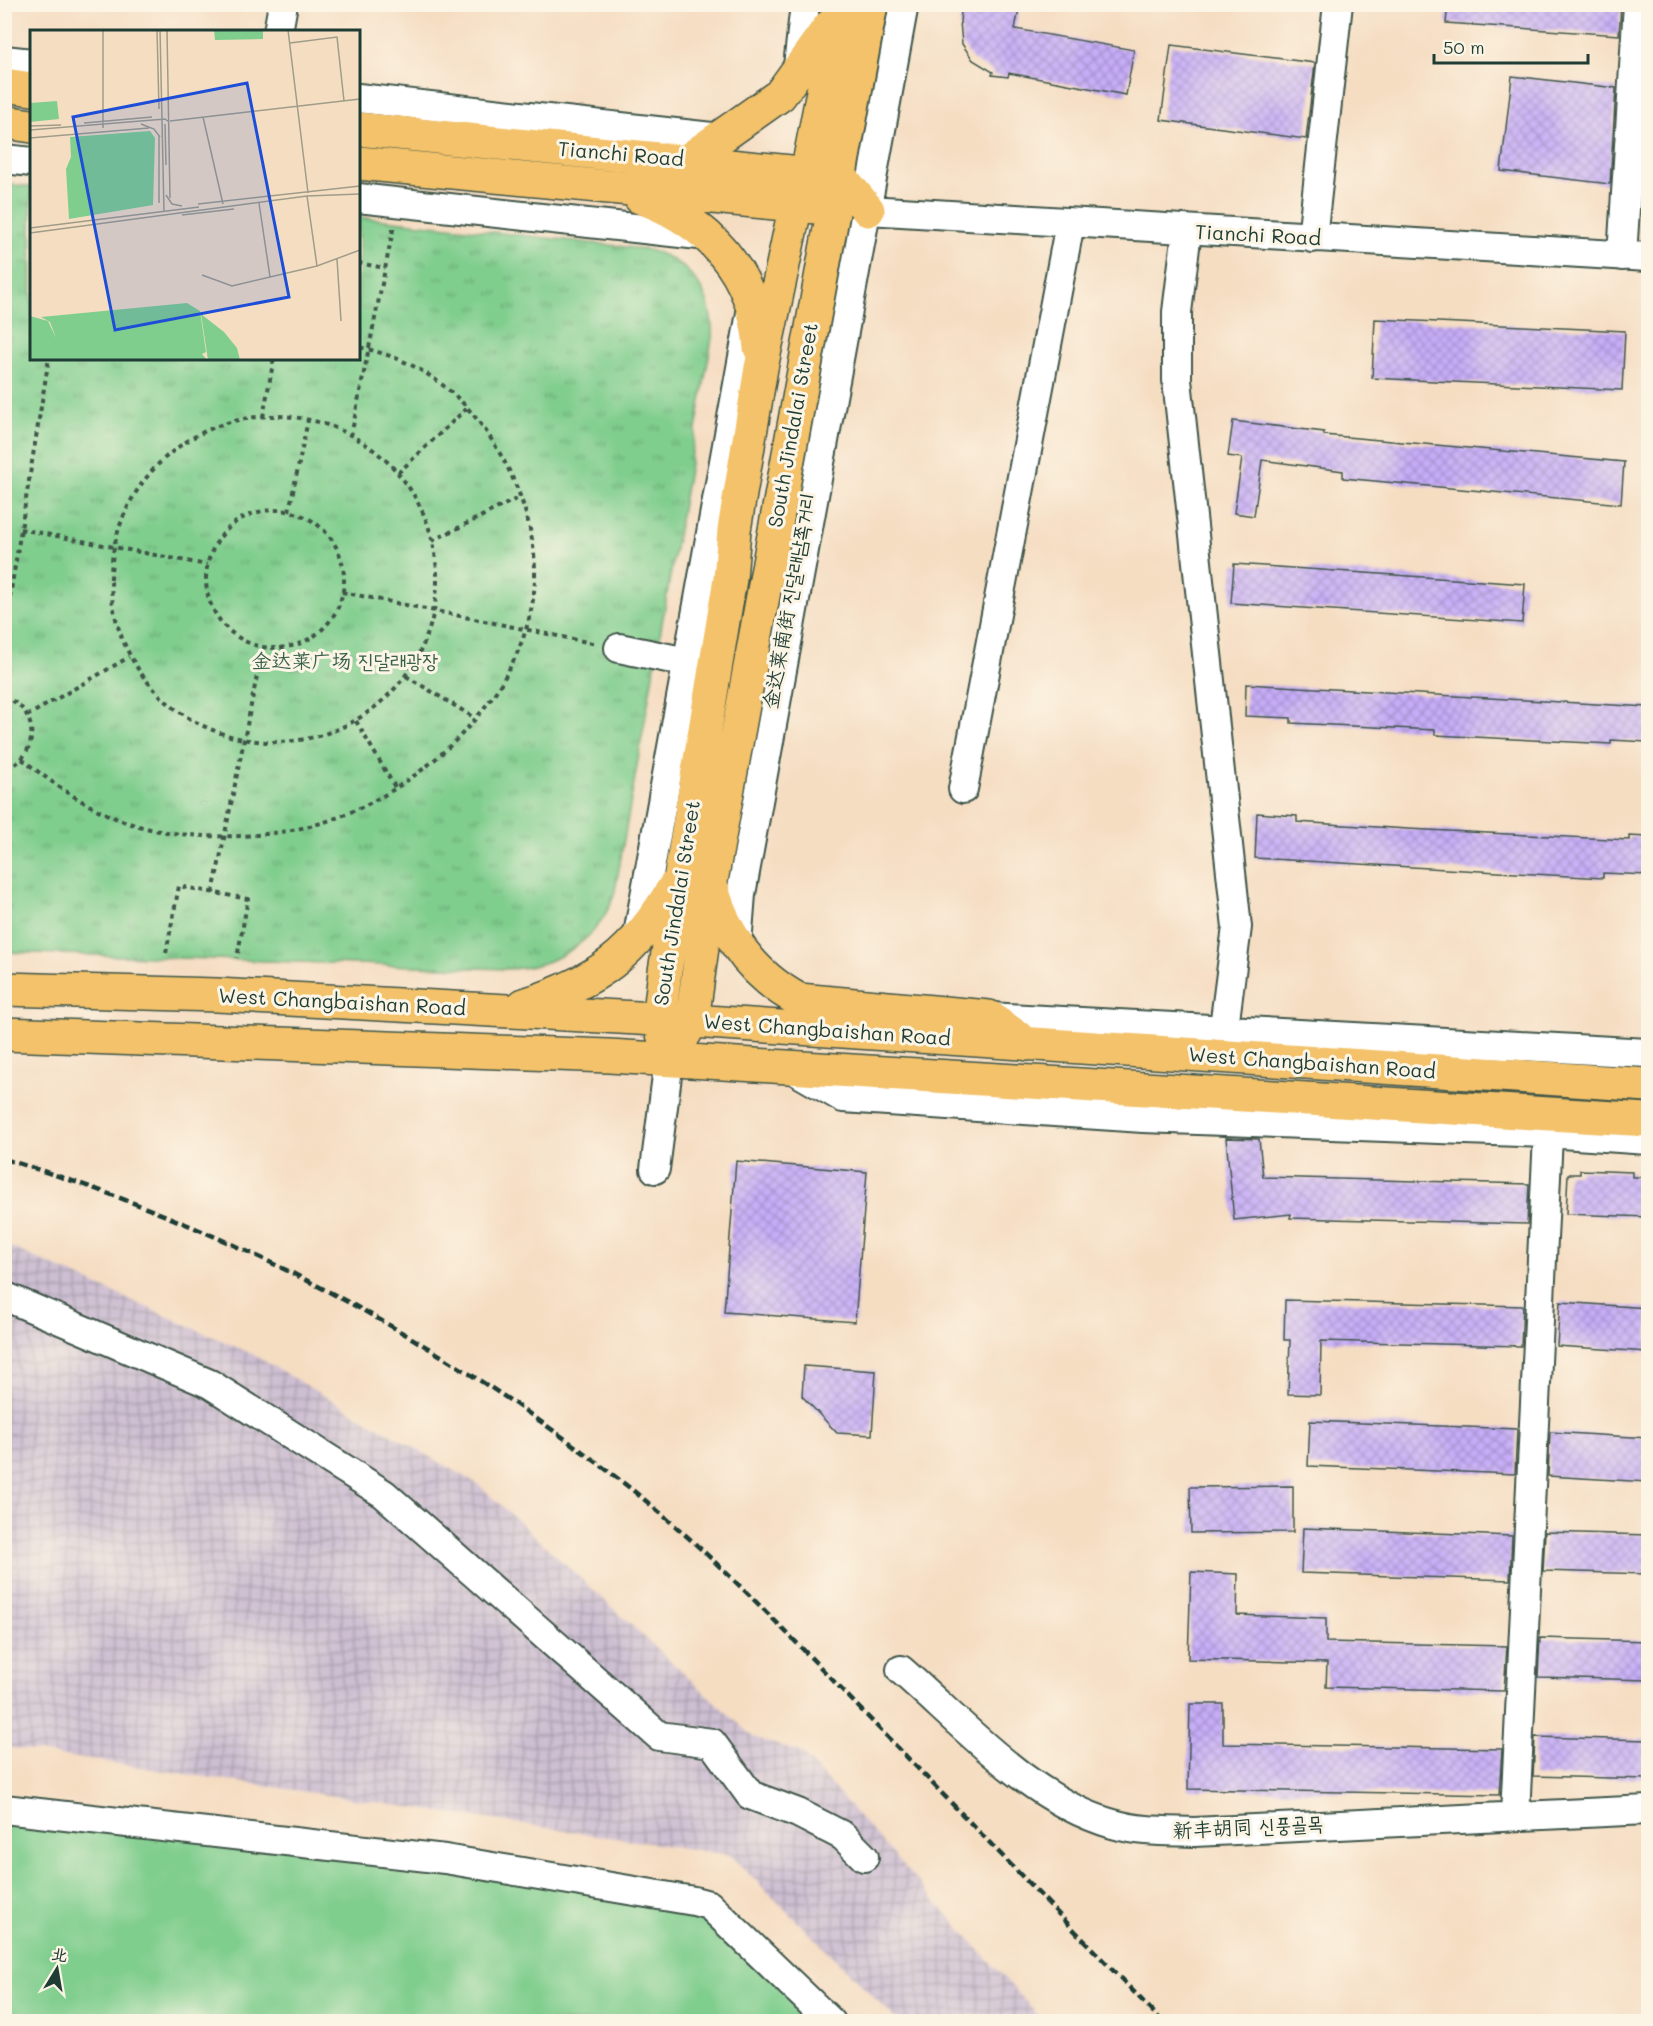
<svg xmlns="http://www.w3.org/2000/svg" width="1653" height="2026" font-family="Mali,'LXGW WenKai TC','Poor Story',sans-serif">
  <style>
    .industrial { fill: url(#industrial-grid) }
    .grass { fill: #80ce8e; stroke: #508661; stroke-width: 1.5 }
    .park { fill: url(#park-tufts); stroke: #508661; stroke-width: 1.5 }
    .building { fill: url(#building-cross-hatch) }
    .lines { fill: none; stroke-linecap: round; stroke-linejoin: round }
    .minor-casing { stroke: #3f5549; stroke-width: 32 }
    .major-casing { stroke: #3f5549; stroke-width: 36 }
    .path { stroke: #3f5549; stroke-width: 4; stroke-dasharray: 4.5 4.5; stroke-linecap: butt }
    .minor { stroke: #fff; stroke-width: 28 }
    .major { stroke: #f3c26a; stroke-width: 33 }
    .rail { stroke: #1f3d34; stroke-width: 4.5; stroke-dasharray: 9 4.5; stroke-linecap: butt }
    .labels { text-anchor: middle; stroke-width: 6; stroke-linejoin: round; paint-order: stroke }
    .street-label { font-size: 20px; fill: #1f3d34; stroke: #fcf5e5 }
    .park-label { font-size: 20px; fill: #37614a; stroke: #fcf5e5 }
    .inset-road { fill: none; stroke: #9f9d89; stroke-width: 1.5 }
    .view { fill: #1d4ed8; fill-opacity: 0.15; stroke: #1d4ed8; stroke-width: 3 }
    .inset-edge { fill: none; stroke: #1f3d34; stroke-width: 3 }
  </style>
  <defs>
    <pattern id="industrial-grid" width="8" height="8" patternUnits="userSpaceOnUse" patternTransform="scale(1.5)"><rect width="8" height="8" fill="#cdbed2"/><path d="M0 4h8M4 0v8" fill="none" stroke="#a69cab"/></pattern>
    <pattern id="park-tufts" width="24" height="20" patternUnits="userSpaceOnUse" patternTransform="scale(1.5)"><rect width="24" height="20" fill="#80ce8e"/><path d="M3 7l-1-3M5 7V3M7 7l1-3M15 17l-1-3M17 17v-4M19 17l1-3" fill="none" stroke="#68a875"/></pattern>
    <pattern id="building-cross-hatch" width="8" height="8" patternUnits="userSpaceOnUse" patternTransform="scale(1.5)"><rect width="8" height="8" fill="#c7adf8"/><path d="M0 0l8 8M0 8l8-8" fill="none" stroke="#a18eca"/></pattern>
  </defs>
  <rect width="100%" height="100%" fill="#fcf5e5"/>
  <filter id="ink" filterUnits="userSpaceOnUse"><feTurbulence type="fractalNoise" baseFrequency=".0167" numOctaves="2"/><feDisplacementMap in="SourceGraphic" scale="12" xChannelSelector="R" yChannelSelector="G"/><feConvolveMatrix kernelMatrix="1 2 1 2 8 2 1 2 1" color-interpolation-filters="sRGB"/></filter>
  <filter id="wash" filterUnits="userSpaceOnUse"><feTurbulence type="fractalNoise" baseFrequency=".008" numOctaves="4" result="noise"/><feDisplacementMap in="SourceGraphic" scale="24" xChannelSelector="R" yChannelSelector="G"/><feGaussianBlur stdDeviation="1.35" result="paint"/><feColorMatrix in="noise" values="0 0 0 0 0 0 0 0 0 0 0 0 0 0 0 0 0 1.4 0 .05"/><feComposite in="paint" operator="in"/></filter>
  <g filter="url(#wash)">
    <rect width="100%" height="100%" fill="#f5ddc2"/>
    <path class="industrial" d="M4,1244l248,110 227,131 274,252 49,16 241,268h-145l-168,-166 -725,-108z"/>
    <path class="grass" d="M5,1813l699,88 108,98 -2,23h-805z"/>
    <path class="park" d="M5,184l26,3 1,171h326l1,-141 285,32c44,9 70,44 68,89l-97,553c-14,49 -61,78 -110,78l-500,-17z"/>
    <g id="blocks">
      <path class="building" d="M962,4h58l-5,25 119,21 -8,45 -117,-22 -1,4 -16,-2 1,-3 -20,-12 -11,-16 -2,-23z
        M1448,4h173l-2,31 -173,-12z
        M1171,45l144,18 -9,76 -145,-19z
        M1512,76l104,12 -6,96 -109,-13z
        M1645,156h3v32h-5z
        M1375,319l250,12 -3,59 -250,-12z
        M1233,421l91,11v3l300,27 -3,42 -278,-26v-7l-81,-11 -8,56 -20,-3 8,-55 -14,-2z
        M1234,564l291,20 -3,39 -291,-20z
        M1246,684l402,23v35l-37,-2v4l-176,-9v-5l-144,-7v-5l-46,-2z
        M1257,813l40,3v6l111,7 221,11v-4l19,1v38l-45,-2v5l-348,-20z
        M1226,1138l33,1 4,38 266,7 -2,40 -237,-6 1,-4 -57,6z
        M736,1161l131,11 -12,150 -131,-10z
        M1580,1170l52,2v5h16v40l-82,-3 2,-40h12z
        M1285,1300l238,6 -2,40 -200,-5 -1,54 -32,-1 2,-54h-6z
        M1560,1302l88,6v44l-91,-6z
        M804,1366l72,5 -4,64 -35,-2 -35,-37z
        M1310,1421l207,8 -2,45 -207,-8z
        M1550,1432l98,6v44l-100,-6z
        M1293,1486v46l-102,1 -1,-46z
        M1303,1528l209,8 -2,44 -209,-7z
        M1545,1532l103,3v39l-105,-3z
        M1191,1572l47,2 -1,41 89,3v24l181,4 -3,45 -178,-4 1,-24 -139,-4z
        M1540,1638l108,3v39l-110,-3z
        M1190,1704h33v40l279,5 -3,46 -311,-6z
        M1535,1737l113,3v39l-115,-3z"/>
    </g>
  </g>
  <g filter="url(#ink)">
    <use href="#blocks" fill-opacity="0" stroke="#3f5549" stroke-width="1.5"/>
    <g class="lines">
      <g class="minor-casing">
        <path id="minor" d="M278,32l5,-28
          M4,60l28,3
          M797,75l8,-71
          M358,98l363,40
          M4,159l28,3
          M358,198l350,38
          M868,210l780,47
          M1187,231l-10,81v68l60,547 -17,131
          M1312,238l26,-234
          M1622,256l16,-252
          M619,648l68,14
          M963,789l107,-566
          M637,940l114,-627
          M737,945l4,-51 163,-890
          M989,1017l659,36
          M791,1068l52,30 300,20 404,15 101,7
          M655,1169l14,-109
          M4,1296l206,88 174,110 275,242 53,7 38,52 48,18 45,23 21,21
          M901,1670c63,55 130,131 212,154 27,8 54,7 81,8l454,-22
          M4,1809l441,50 249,42 15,4 122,117
          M1515,1815l34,-700"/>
      </g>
      <g class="major-casing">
        <path id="major" d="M4,85l28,4
          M4,122l28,4
          M358,129l483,48 27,33
          M688,160l92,-65 50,-69
          M358,163l459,44
          M640,197c69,25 115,76 120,151
          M711,884c13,51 41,91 88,116l190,17 38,27
          M4,989l213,6 475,26 956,64
          M524,1005c73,-23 111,-51 150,-118
          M4,1034l605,22 1039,64
          M681,1040l11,-19 19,-140 160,-877
          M665,1041l-6,-21 6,-49 65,-392 4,-49 27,-162 35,-164 11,-30 33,-170"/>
      </g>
      <path class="path" d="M358,263l27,5
        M111 579a163 163 0 1 1 326 0a163 163 0 1 1-326 0Z
        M263,417l11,-59
        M351,436l43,-211
        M398,473l69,-65
        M206 579a69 69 0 1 1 138 0a69 69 0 1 1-138 0Z
        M289,511l19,-91
        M20,529l187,36
        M432,541l88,-44
        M342,592l255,52
        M4,633l45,-275
        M406,676l69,42
        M4,697c37,12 36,61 0,73
        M27,716l102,-59
        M356,721l40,68
        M22,759c41,33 86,63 138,72 52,9 110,7 161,-8 102,-31 210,-133 214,-245 1,-43 -14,-89 -36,-126 -32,-56 -77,-92 -141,-105
        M213,893l50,-247
        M166,953l13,-67 69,13 -11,59"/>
      <use href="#minor" class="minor"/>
      <use href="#major" class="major"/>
      <path class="rail" d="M4,1159c225,67 432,178 617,322 90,70 170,156 250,239 97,100 194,201 292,302"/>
    </g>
  </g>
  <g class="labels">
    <g class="street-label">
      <text transform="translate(621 154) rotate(5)" y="7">Tianchi Road</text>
      <text transform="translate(1258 235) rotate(3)" y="7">Tianchi Road</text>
      <text transform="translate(793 425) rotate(-80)" y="7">South Jindalai Street</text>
      <text transform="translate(789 601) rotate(-80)" y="7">金达莱南街 진달래남쪽거리</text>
      <text transform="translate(677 903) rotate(-81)" y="7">South Jindalai Street</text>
      <text transform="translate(342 1002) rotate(3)" y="7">West Changbaishan Road</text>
      <text transform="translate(827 1030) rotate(4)" y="7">West Changbaishan Road</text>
      <text transform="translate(1312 1063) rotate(4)" y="7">West Changbaishan Road</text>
      <text transform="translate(1248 1827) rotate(-3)" y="7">新丰胡同 신풍골목</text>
    </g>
    <g class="park-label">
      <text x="345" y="668">金达莱广场 진달래광장</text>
    </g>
  </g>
  <g transform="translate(30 30)">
    <rect width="330" height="330" fill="#f5ddc2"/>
    <path d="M157,273l13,8 6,41 -4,2 5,6h-177v-44l18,5 8,17 -6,-16 -9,-5zM171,284l23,18 13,16 3,12h-32z" fill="#80ce8e"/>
    <path d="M184,0h49v9l-48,1zM27,71l2,18 -29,3v-19zM120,101l5,7 -2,67 -84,14 -3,-50 5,-12 -1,-20z" fill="#80ce8e"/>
    <path class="inset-road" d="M73,0v98M127,0l2,79M130,0l4,182M137,0l3,168M258,0l20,163M260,13l47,-6 7,64M173,87l20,87M140,91l190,-22M54,93l68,-6M111,94l13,5 6,8M135,94l1,41M0,96l31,-1M0,100l135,-11 4,3M129,105v68M0,108l119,-10M136,165l6,9 10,2M277,166l10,70M229,173l11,74M168,174l162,-18M152,185l52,-6M0,198l169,-21M0,203l277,-37 53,-2M307,229l4,62M172,245l30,11 85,-20 43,-16"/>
    <path class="view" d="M217,53l42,214 -174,33 -42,-213z"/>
    <rect width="330" height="330" class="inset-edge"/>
  </g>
  <rect width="1653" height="2026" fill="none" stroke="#fcf5e5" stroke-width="24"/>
  <g transform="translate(57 1969) rotate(11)" stroke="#fcf5e5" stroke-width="4.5" paint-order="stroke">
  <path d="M0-4.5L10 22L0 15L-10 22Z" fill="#1f3d34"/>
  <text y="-9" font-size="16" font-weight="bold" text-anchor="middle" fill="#1f3d34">北</text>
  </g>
  <path d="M1434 54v9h154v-9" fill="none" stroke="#1f3d34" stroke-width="3"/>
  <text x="1443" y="54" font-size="18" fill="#1f3d34" stroke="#fcf5e5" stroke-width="4.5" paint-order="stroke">50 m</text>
</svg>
